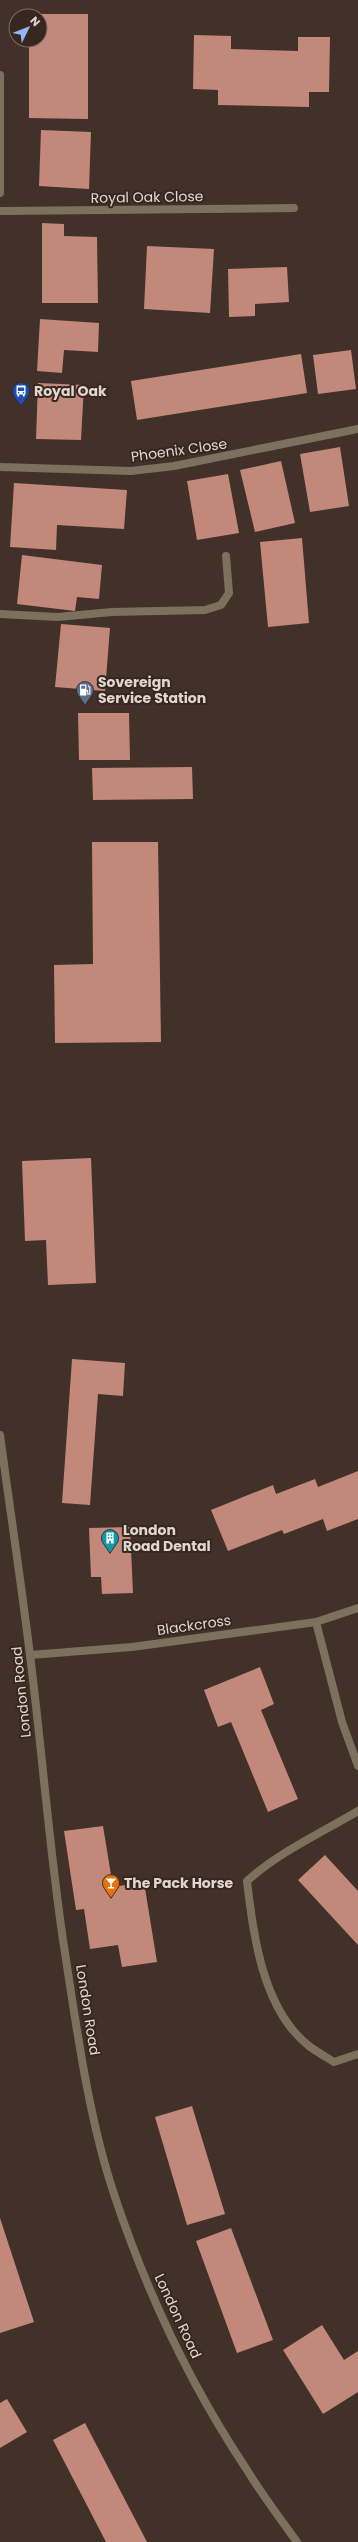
<svg xmlns="http://www.w3.org/2000/svg" width="358" height="2542" font-family="Poppins,sans-serif">
  <style>
    .building { fill: #c2887a }
    .lines { fill: none; stroke-linecap: round; stroke-linejoin: round }
    .service { stroke: #7d715d; stroke-width: 8 }
    .minor { stroke: #7d715d; stroke-width: 8 }
    .tertiary { stroke: #7d715d; stroke-width: 8 }
    .labels { text-anchor: middle; stroke-width: 4; stroke-linejoin: round; paint-order: stroke }
    .street-label { font-size: 14px; fill: #e1d7d1; stroke: #37271f }
    .poi-label { font-size: 14px; font-weight: bold; fill: #e1d7d1; stroke: #37271f; text-anchor: start }
  </style>
  <rect width="100%" height="100%" fill="#413129"/>
  <path class="building" d="M29,14h59v105l-59,-1v-78h11v-24z
    M194,35l37,1v13l67,2v-14h32l-1,55h-20v15l-91,-2v-15l-25,-1z
    M41,130l50,2 -2,57 -50,-3z
    M42,223l22,1v12l33,1 1,66h-56z
    M147,246l67,3 -4,64 -66,-4z
    M287,267l2,35 -34,2v12l-26,1 -1,-48z
    M40,319l59,4 -1,29 -34,-2 -2,23 -25,-2z
    M351,350l5,39 -38,5 -5,-39z
    M301,354l6,39 -170,27 -6,-39z
    M38,383l46,2 -3,55 -45,-1z
    M340,447l9,59 -39,6 -10,-58z
    M281,461l14,62 -40,9 -15,-62z
    M228,474l11,59 -42,7 -10,-59z
    M14,483l113,7 -3,39 -67,-4 -1,25 -46,-3z
    M302,538l7,85 -41,4 -8,-85z
    M22,555l80,10 -3,34 -22,-2 -2,14 -58,-7z
    M61,624l49,4 -5,63 -50,-4z
    M78,713h51l1,47h-51z
    M192,767l1,32 -100,1 -1,-32z
    M92,842h66l3,200 -106,1 -1,-78 39,-1z
    M91,1158l5,125 -48,2 -2,-45 -21,1 -3,-80z
    M72,1359l53,4 -2,33 -25,-2 -8,111 -28,-2z
    M358,1471v48l-31,12 -4,-12 -39,15 -2,-4 -54,21 -17,-41 62,-25 3,9 39,-15 3,8z
    M130,1527l3,66 -31,1 -1,-17h-10l-2,-49z
    M260,1667l14,37 -13,6 37,89 -30,13 -37,-90 -13,5 -14,-37z
    M103,1826l10,61 31,-5 13,80 -35,5 -4,-22 -28,4 -6,-40 -8,1 -12,-79z
    M325,1855l33,36v54l-60,-65z
    M192,2106l33,108 -38,11 -32,-108z
    M0,2218l34,104 -34,11z
    M231,2228l42,112 -36,13 -41,-112z
    M322,2325l22,35 14,-9v41l-35,22 -40,-64z
    M7,2399l20,33 -27,16v-45z
    M85,2423l62,119h-41l-53,-102z"/>
  <g class="lines">
    <path class="service" d="M0,614l58,3 54,-5 93,-2 16,-5 8,-12 -3,-37"/>
    <path class="minor" d="M0,211l294,-3
      M0,467l131,4 43,-5 184,-37
      M316,1622l26,100 16,44
      M30,1655l102,-8 184,-25 42,-14
      M358,1811c-37,22 -79,41 -111,70 6,54 16,129 62,165 8,6 17,11 25,16l24,-8"/>
    <path class="tertiary" d="M0,75v118
      M0,1435c10,74 21,147 30,220 12,95 19,190 33,285 13,83 25,178 52,257 32,96 76,189 132,273 15,25 33,48 50,72"/>
  </g>
  <defs>
    <g id="bus-pin" transform="scale(0.9)"><path d="M0 17L-7.5 6A9.5 9.5 0 1 1 7.5 6Z" fill="#1a4fb4" stroke="#37271f"/><path d="M-5-6H5V4H4V6H2V4H-2V6H-4V4H-5ZM-3.5-4V0h7V-4ZM-3.5 1.2v1.5H-2V1.2ZM2 1.2v1.5H3.5V1.2Z" fill="#fff"/></g>
    <g id="fuel-pin" transform="scale(0.9)"><path d="M0 17L-7.5 6A9.5 9.5 0 1 1 7.5 6Z" fill="#5c6f8a" stroke="#37271f"/><path d="M-5.5-6h7V0h2V4h1.3V-2.5L3-4.5l.8-.8L6-3V5H2.5V1h-1V6h-7ZM-4.2-4.7v3.2H.2V-4.7Z" fill="#fff"/></g>
    <g id="building-pin" transform="scale(0.9)"><path d="M0 17L-7.5 6A9.5 9.5 0 1 1 7.5 6Z" fill="#0f9aa8" stroke="#37271f"/><path d="M-4-6H4V6H1V3H-1V6H-4ZM-2.5-4.3h1.7v1.8h-1.7ZM.8-4.3h1.7v1.8H.8ZM-2.5-1h1.7V.8h-1.7ZM.8-1h1.7V.8H.8Z" fill="#fff"/></g>
    <g id="bar-pin" transform="scale(0.9)"><path d="M0 17L-7.5 6A9.5 9.5 0 1 1 7.5 6Z" fill="#e8710a" stroke="#37271f"/><path d="M-6-5H6L.8 .8V4.5H3.5V6h-7V4.5H-.8V.8Z" fill="#fff"/></g>
  </defs>
  <g fill-rule="evenodd">
    <use href="#bus-pin" x="21" y="391"/>
    <use href="#fuel-pin" x="85" y="690"/>
    <use href="#building-pin" x="110" y="1538"/>
    <use href="#bar-pin" x="111" y="1883"/>
  </g>
  <g class="labels">
    <g class="street-label">
      <text transform="translate(147 197) rotate(-1)" y="5">Royal Oak Close</text>
      <text transform="translate(179 450) rotate(-8)" y="5">Phoenix Close</text>
      <text transform="translate(194 1625) rotate(-8)" y="5">Blackcross</text>
      <text transform="translate(21 1692) rotate(-96)" y="5">London Road</text>
      <text transform="translate(88 2010) rotate(81)" y="5">London Road</text>
      <text transform="translate(178 2316) rotate(65)" y="5">London Road</text>
    </g>
    <g class="poi-label">
      <text x="34" y="396">Royal Oak</text>
      <text x="98" y="687">Sovereign<tspan x="98" dy="16">Service Station</tspan></text>
      <text x="123" y="1535">London<tspan x="123" dy="16">Road Dental</tspan></text>
      <text x="124" y="1888">The Pack Horse</text>
    </g>
  </g>
  <g transform="translate(28 28) rotate(47)"><circle r="19" fill="#37271f" stroke="#7b6d66"/>
  <path d="M0-3L7 15L0 10L-7 15Z" fill="#93b7fd"/>
  <text y="-6" font-size="11" font-weight="bold" text-anchor="middle" fill="#e1d7d1">N</text>
  </g>
</svg>
